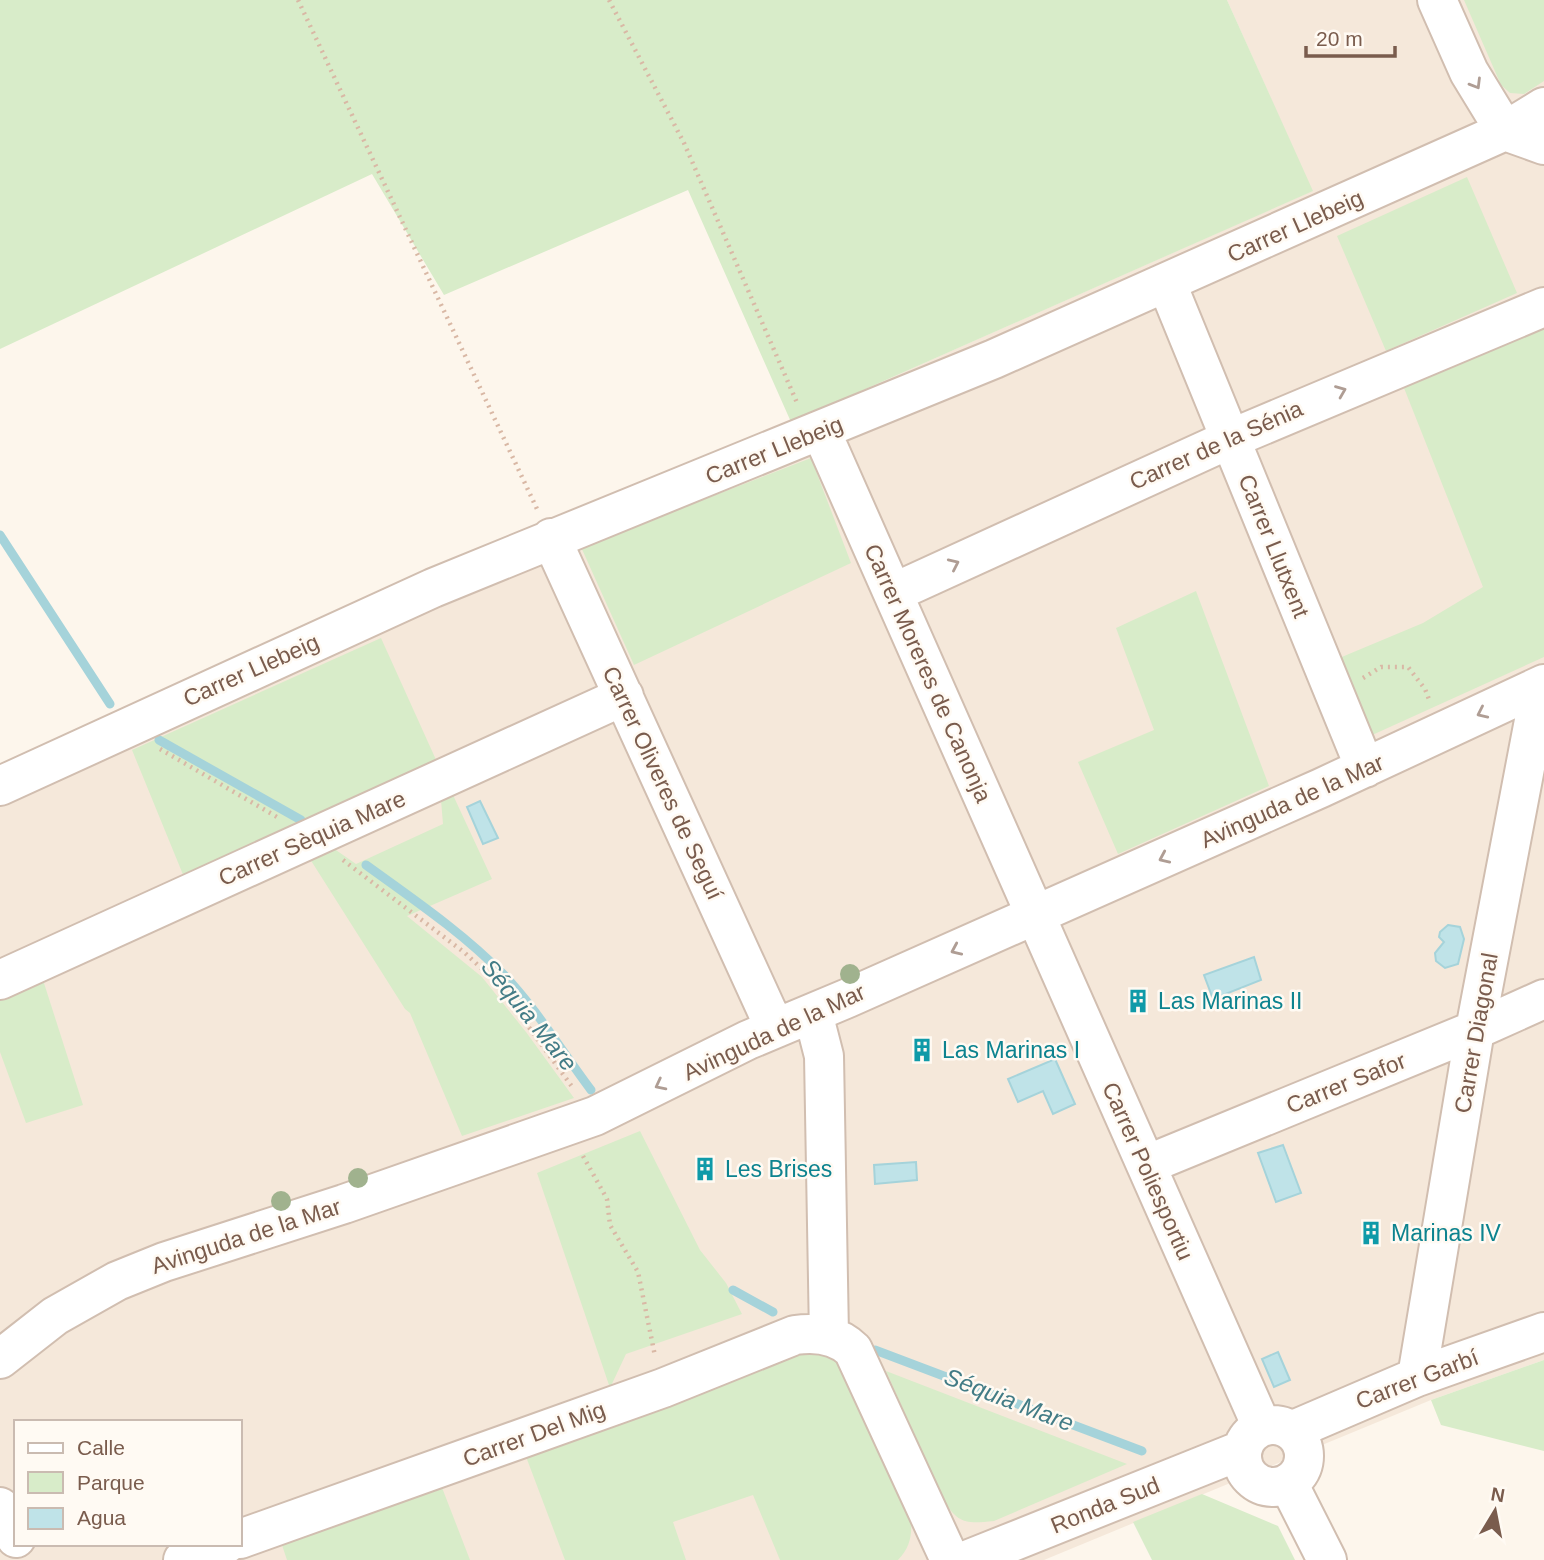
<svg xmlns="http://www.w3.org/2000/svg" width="1544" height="1560" font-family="Arial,sans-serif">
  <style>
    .residential { fill: #f5e8da; fill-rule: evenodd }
    .green { fill: #d8ecc9 }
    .water { fill: #bfe3e8; stroke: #a5d3da; stroke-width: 2 }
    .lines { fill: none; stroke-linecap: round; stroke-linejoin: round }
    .stream { stroke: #a5d3da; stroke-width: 9 }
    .minor-casing { stroke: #d1beb0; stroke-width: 42 }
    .path { stroke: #d9b8a5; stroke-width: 4.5; stroke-dasharray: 2 5; stroke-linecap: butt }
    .minor { stroke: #fff; stroke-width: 38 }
    .tree { fill: #a0b28e }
    .oneway { stroke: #af9d94 }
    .labels { text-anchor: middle; stroke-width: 5; stroke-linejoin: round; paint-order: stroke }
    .street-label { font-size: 23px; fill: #7a5c4d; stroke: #fffaf3 }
    .culture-label { font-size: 23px; fill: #0d838f; stroke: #fffaf3; text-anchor: start }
    .water-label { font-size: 24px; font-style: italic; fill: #437c86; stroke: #fffaf3 }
  </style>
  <rect width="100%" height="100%" fill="#fdf6ec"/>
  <path class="residential" d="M1227,0h317v1360l-113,40 -387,160h-1044v-794l791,-344 521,-231zM16,1422h224v122h-224z"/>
  <path class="green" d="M0,0h1227l86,191 -522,231 -103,-232 -244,105 -72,-121 -372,175z
    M1464,0h80v81l-20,13 -14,-1 -9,-8z
    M1467,177l50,116 -131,58 -49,-115z
    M1544,325v332l-174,79 -33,-77 86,-36 60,-36 -79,-199z
    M811,458l40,105 -217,102 -53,-118z
    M1196,591l73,195 -151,68 -40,-92 76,-32 -38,-102z
    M381,638l56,124 -145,63 -108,52 -52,-127z
    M453,795l39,84 -85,37 75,61 44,55 48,66 -112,38 -52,-123 -5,-4 -95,-150 23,-11 23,16 87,-40 -2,-24z
    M43,980l40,125 -57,18 -26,-71v-55z
    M640,1131l60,119 26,33 16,31 -116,40 -16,34 -73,-215z
    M812,1347l19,1 79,167c3,17 1,32 -12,45h-118l-27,-65 -80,27 13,38h-121l-40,-106z
    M1544,1360v91l-103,-26 -10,-25z
    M886,1371l241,93 -133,57c-28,3 -36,3 -51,-22z
    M441,1485l29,75h-183l-6,-18z
    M1202,1494l76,32 17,34h-143l-19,-38z"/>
  <path class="water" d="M480,801l18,37 -15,6 -16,-37z
    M1448,925l12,2 4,12 -6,25 -13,4 -9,-7 -1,-8 9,-11 -5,-5 1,-5z
    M1254,957l7,23 -48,19 -9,-24z
    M1055,1059l20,45 -22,10 -10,-23 -25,11 -10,-23z
    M1283,1145l18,48 -25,9 -18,-49z
    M916,1162l1,18 -42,4 -1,-19z
    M1278,1352l12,28 -16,7 -12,-28z"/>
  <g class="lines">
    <path class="stream" d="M0,535l110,169
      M159,740l142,80
      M366,865c47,34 97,68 138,110 31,32 59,78 87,115
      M733,1290l40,22
      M875,1350l267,101"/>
    <g class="minor-casing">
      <path id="minor" d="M1437,0l32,72 36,59 39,14
        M1167,284l198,484
        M821,431l441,996
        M551,538l216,473 10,16
        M893,593l337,-154 314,-132
        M0,786l433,-198 561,-229 511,-228 39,-24
        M0,980l624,-284
        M813,1013l11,43 5,280
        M1146,1165l329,-135 69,-31
        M0,1359l55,-43 62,-35 47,-19 180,-58 251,-88 153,-76 100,-42 473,-210 223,-104
        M1417,1377l58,-347 61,-320 -8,-18
        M1242 1456a31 31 0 1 1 62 0a31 31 0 1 1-62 0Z
        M1291,1431l126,-54 127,-45
        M1288,1483l39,77
        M0,1507l16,31
        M240,1539l423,-151 132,-53c21,-3 43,0 58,15l97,210
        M183,1560l43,-16
        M967,1560l275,-110"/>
    </g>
    <path class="path" d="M298,0l239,509
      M609,0l75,143 114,262
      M1363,678l18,-11h27l17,22 5,13
      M160,749l117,68
      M343,860l122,93 31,29 77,106
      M583,1156l24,43 3,26 28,47 17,84"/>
    <use href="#minor" class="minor"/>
  </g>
  <g class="tree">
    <circle cx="850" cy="974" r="10"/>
    <circle cx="358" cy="1178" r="10"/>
    <circle cx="281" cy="1201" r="10"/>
  </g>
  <defs><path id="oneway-chevron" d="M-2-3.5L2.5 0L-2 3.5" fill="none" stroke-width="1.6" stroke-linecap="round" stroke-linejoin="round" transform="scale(1.75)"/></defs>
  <g class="oneway">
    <use href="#oneway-chevron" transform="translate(1476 84) rotate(59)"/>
    <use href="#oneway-chevron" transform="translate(1341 391) rotate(-22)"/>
    <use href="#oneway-chevron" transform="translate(954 564) rotate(-25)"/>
    <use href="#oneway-chevron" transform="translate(1482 713) rotate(155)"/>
    <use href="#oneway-chevron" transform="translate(1164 858) rotate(156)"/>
    <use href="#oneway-chevron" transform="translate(956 950) rotate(156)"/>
    <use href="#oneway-chevron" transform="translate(660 1085) rotate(153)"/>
  </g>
  <defs>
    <g id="building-bare" transform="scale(1.89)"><path d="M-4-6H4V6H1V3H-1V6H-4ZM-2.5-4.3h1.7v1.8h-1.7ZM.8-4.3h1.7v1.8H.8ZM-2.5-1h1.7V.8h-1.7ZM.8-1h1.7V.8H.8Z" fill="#0f9aa8" stroke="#fffaf3" stroke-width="2.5" paint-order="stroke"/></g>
  </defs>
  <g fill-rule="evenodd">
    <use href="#building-bare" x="1138" y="1001"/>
    <use href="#building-bare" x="922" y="1050"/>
    <use href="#building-bare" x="705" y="1169"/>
    <use href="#building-bare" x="1371" y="1233"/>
  </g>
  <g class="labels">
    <g class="street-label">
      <text transform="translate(1295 226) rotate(-24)" y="8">Carrer Llebeig</text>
      <text transform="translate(1216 445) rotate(-24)" y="8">Carrer de la Sénia</text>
      <text transform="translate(774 450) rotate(-22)" y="8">Carrer Llebeig</text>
      <text transform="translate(1274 546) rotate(68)" y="8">Carrer Llutxent</text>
      <text transform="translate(251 670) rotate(-24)" y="8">Carrer Llebeig</text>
      <text transform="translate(928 673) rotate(66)" y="8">Carrer Moreres de Canonja</text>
      <text transform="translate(663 783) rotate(65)" y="8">Carrer Oliveres de Seguí</text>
      <text transform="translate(1292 801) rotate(-24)" y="8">Avinguda de la Mar</text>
      <text transform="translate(312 838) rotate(-24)" y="8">Carrer Sèquia Mare</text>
      <text transform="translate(774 1032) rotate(-25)" y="8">Avinguda de la Mar</text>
      <text transform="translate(1476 1033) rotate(-80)" y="8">Carrer Diagonal</text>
      <text transform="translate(1346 1083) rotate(-22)" y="8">Carrer Safor</text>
      <text transform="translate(1148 1171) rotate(66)" y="8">Carrer Poliesportiu</text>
      <text transform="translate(246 1236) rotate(-18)" y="8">Avinguda de la Mar</text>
      <text transform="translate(1417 1379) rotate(-21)" y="8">Carrer Garbí</text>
      <text transform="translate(534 1434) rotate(-20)" y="8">Carrer Del Mig</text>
      <text transform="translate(1105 1505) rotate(-22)" y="8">Ronda Sud</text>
    </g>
    <g class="culture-label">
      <text x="1158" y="1009">Las Marinas II</text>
      <text x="942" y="1058">Las Marinas I</text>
      <text x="725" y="1177">Les Brises</text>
      <text x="1391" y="1241">Marinas IV</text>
    </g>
    <g class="water-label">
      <text transform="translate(529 1015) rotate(51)" y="8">Séquia Mare</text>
      <text transform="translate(1009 1400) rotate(21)" y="8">Séquia Mare</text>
    </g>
  </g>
  <rect x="14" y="1420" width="228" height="126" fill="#fffaf3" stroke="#cabbb1" stroke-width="2"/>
  <rect x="28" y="1443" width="35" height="10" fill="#ffffff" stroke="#cabbb1" stroke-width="2"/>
  <text x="77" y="1455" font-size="21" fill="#7a5c4d">Calle</text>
  <rect x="28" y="1472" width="35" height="21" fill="#d8ecc9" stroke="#cabbb1" stroke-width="2"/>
  <text x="77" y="1490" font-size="21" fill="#7a5c4d">Parque</text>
  <rect x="28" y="1508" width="35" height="21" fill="#bfe3e8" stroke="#cabbb1" stroke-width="2"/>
  <text x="77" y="1525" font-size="21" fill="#7a5c4d">Agua</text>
  <g transform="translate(1495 1511) rotate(10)" stroke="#fffaf3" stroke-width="5" paint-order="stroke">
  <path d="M0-5L12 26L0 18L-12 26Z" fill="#7a5c4d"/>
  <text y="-10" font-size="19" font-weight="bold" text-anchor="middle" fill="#7a5c4d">N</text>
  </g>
  <path d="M1306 46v10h89v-10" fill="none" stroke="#7a5c4d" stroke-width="3.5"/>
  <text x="1316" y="46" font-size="21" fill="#7a5c4d" stroke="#fffaf3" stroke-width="5" paint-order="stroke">20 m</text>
</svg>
